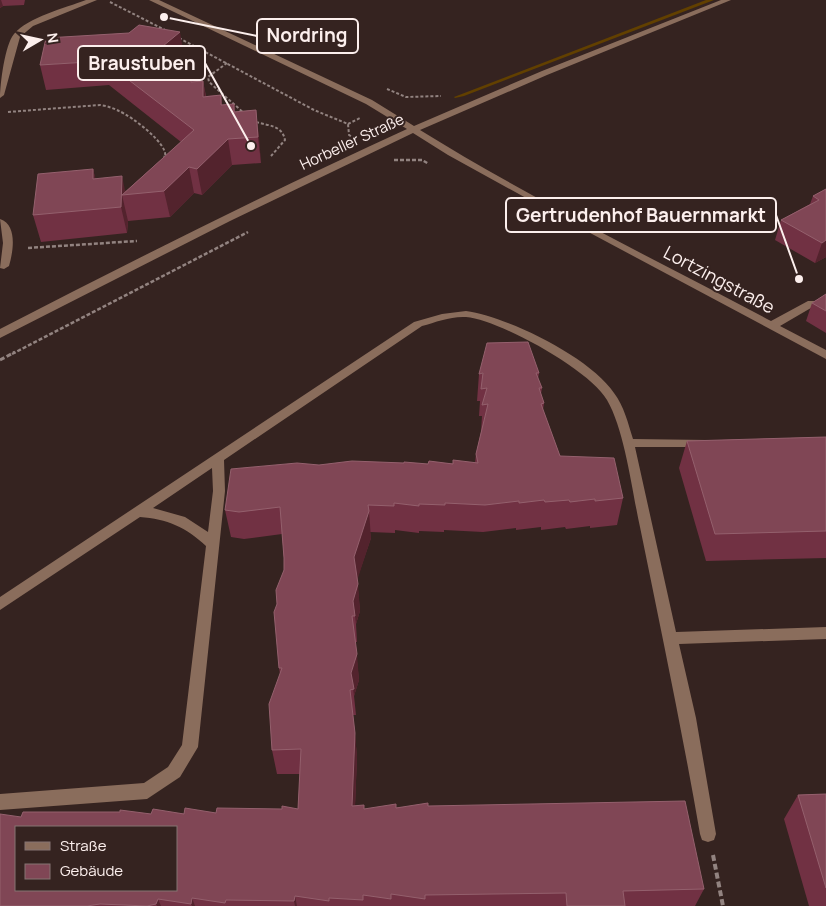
<svg xmlns="http://www.w3.org/2000/svg" width="826" height="906" font-family="Manrope,sans-serif">
  <style>
    .green { fill: #624000 }
    .lines { fill: none; stroke-linecap: round; stroke-linejoin: round }
    .path-far3 { stroke: #928380; stroke-width: 2; stroke-dasharray: 3 2; stroke-linecap: butt }
    .path-far2 { stroke: #928380; stroke-width: 2.5; stroke-dasharray: 4 2; stroke-linecap: butt }
    .path-far1 { stroke: #928380; stroke-width: 3; stroke-dasharray: 5 2.5; stroke-linecap: butt }
    .path { stroke: #928380; stroke-width: 4; stroke-dasharray: 6 3; stroke-linecap: butt }
    .minor { fill: #8a6d5c; fill-rule: evenodd }
    .wall { fill: #713143 }
    .shaded-wall { fill: #53232d }
    .building { fill: #804655; stroke: #94606d; fill-rule: evenodd }
    .labels { text-anchor: middle; stroke-width: 4; stroke-linejoin: round; paint-order: stroke }
    .far-street-label { font-size: 15px; fill: #fcefed; stroke: #352320 }
    .street-label { font-size: 18px; fill: #fcefed; stroke: #352320 }
    .leader { fill: none; stroke: #fcefed; stroke-width: 2 }
    .callout-dot { fill: #fcefed; stroke: #352320; stroke-width: 2 }
    .callout { fill: #352320; stroke: #fcefed; stroke-width: 2 }
    .callout-label { font-size: 19px; text-anchor: middle; font-weight: bold; fill: #fcefed }
  </style>
  <rect width="100%" height="100%" fill="#352320"/>
  <path class="green" d="M706,0h8l-250,96 -9,2 -1,-1z"/>
  <g class="lines">
    <path class="path-far3" d="M110,2l55,28
      M179,38l135,72 34,14 1,11 5,3
      M227,63l-19,14 1,5 36,32
      M387,89l19,8 35,-1
      M8,112l92,-7c7,1 13,3 19,6 12,5 50,33 46,46
      M256,122c13,4 26,3 29,18l-14,16
      M348,124l12,-6"/>
    <path class="path-far2" d="M164,159l1,-3
      M394,160h28l7,4
      M28,248l109,-7
      M12,354l236,-122"/>
    <path class="path-far1" d="M0,360l15,-8"/>
    <path class="path" d="M713,855l10,51"/>
    <path class="minor" d="M86,0h11l-64,26 -13,11 -16,58 -4,3c0,-14 5,-54 14,-64 14,-17 51,-26 72,-34z
      M149,0h10l213,100 42,26 128,-55 179,-71h10l-184,75 -127,55c113,70 234,129 351,191l37,-20h8l1,2 -1,2 -36,21 46,24v9l-262,-140 -116,-64 -35,-22 -183,88 -230,117v-9c134,-69 269,-137 407,-200l-41,-25z
      M0,219c18,6 13,33 9,47l-5,3 -4,-1 3,-25z
      M466,311c42,6 124,46 148,82 10,13 14,30 19,46l75,1 2,3 -6,4h-69l41,185 150,-5v12l-147,5 17,74 20,116 -2,6 -6,2 -6,-2 -2,-6c-18,-104 -39,-204 -60,-307 -8,-36 -15,-96 -33,-127 -17,-30 -107,-80 -141,-83 -15,-1 -30,5 -44,9l-198,134 1,31 -27,256 -18,30 -33,22 -147,11v-16l144,-11 24,-16 14,-22 24,-199c-20,-19 -39,-27 -66,-29l-140,93v-13l414,-275 28,-8zM212,468l1,23 -5,41 -23,-15 -32,-9z"/>
  </g>
  <path class="wall" d="M0,0h25l-1,5 -21,1 -3,2z
    M184,56l-3,3 2,15 8,-1 2,8h10l3,15 15,-1 1,10 12,-1 1,8 21,-2 5,53 -29,2 -30,30 -8,-2 -24,24 -42,4 -1,12 -86,9 -8,-27 60,-46 2,9 31,13 55,-49 -72,-57 -63,5 -6,-25z
    M826,189v68l-11,6 -40,-23 6,-20 29,-16 3,-8z
    M826,294v39l-20,-12 6,-18z
    M539,373l-1,6 4,9 -1,6 3,9 -1,7 17,46 63,42 -6,27 -27,3v-2l-24,3 -1,-2 -24,3v-3l-25,3v-2l-33,4 -39,-2v2l-25,-1v2l-24,-3v3l-25,-1 1,6 -14,41 3,32 -4,13 1,18h-2l4,38 -5,16 2,19h-3l4,42 -2,49 9,3 64,-3 276,83 -9,17h-695l21,-89 195,-4 82,-4 2,-35h-23l-5,-24 8,-76 -1,-6 -2,-64 7,-34v-12l-2,-24 -38,5 -13,-2 -6,-27 94,-45 109,-1 47,-1 1,-9 5,-22 1,-16h-3l1,-15h-3l2,-27z
    M826,437v121l-120,3 -27,-93 8,-27z
    M826,794v112h-17l-25,-87 14,-24z"/>
  <path class="shaded-wall" d="M0,0h1l2,6 -3,2z
    M180,32l4,24 -3,3 3,20 -27,-28z
    M203,81l4,24 -4,-8z
    M256,110l3,26 2,27 -3,-26z
    M228,139l4,26 -30,30 -5,-26z
    M189,167l5,26 -24,24 -6,-26z
    M93,169l7,26 -7,-16z
    M122,176l4,19h-4l6,26 -1,12 -6,-26z
    M826,240v17l-11,6 7,-20z
    M369,511l2,27 -15,46 -2,-27z
    M358,584l2,27 -4,13 -3,-23z
    M357,654l2,26 -5,16 -3,-23z
    M355,733l2,24 -3,73 -2,-24z
    M295,896l2,10h-2l-1,-5z
    M192,898l3,8h-3l-1,-2z
    M158,899l3,7h-4l-1,-2z"/>
  <path class="building" d="M139,25l41,7 -23,19 23,3v20l11,-1v9l12,-1v16l18,-2v10l13,-1v8l22,-2 2,27 -30,2 -31,30 -8,-2 -25,24 -42,4 72,-65 -90,-69 -64,4 6,-27 83,-5z
    M93,169v10l29,-3 -1,31 -88,8 5,-41z
    M826,189v51l-4,3 -41,-23 38,-20 -6,-4z
    M826,294v17l-14,-8z
    M528,342l11,31h-3l6,15h-3l5,15 -3,1 19,52 54,2 9,40 -28,3v-2l-25,3 -1,-2 -24,2 -1,-2 -25,3v-2l-34,4 -40,-2v2l-26,-1v2l-25,-3v3l-26,-1 1,6 -15,46 4,27 -5,17 2,15h-3l5,38 -6,19 3,16 -4,1 5,43 -3,73 12,-1v4l32,-5v4l32,-5v3l257,-5 19,88 -81,2 2,15h-58l-1,-13 -141,2v4l-34,-5v5l-28,-4v5l-34,-2v3l-34,-5 -1,5 -68,-1 -1,3 -33,-5 -1,6 -33,-5 -2,5 -9,2 -47,-2 -13,2h-87v-92l21,3 2,-5h97v-2l31,4 2,-5 31,5 1,-6 31,5 1,-5 65,1v-3l16,3 3,-60 -29,1 -3,-46 13,-36h-3l-5,-56 3,-8 -1,-14 8,-20v-12l-4,-51 -41,5 -14,-2 6,-41 66,-6 22,2 33,-4 52,2v-1l24,2 1,-3 24,3v-4l25,3 -2,-9 12,-50 -6,1 5,-17 -6,1 2,-16 -4,1 8,-31zM16,827h160v63h-160z
    M826,437v94l-111,3 -28,-93z
    M826,794v94l-28,-93z"/>
  <g class="labels">
    <g class="far-street-label">
      <text transform="translate(352 142) rotate(-25)" y="5">Horbeller Straße</text>
    </g>
    <g class="street-label">
      <text transform="translate(719 280) rotate(28)" y="6">Lortzingstraße</text>
    </g>
  </g>
  <path class="leader" d="M164 17L257 36M251 146L205 63M799 279L776 215"/>
  <g class="callout-dot">
    <circle cx="164" cy="17" r="5"/>
    <circle cx="251" cy="146" r="5"/>
    <circle cx="799" cy="279" r="5"/>
  </g>
  <g class="callout">
    <rect x="257" y="19" width="101" height="34" rx="5"/>
    <rect x="78" y="46" width="127" height="34" rx="5"/>
    <rect x="506" y="198" width="270" height="34" rx="5"/>
  </g>
  <g class="callout-label">
    <text x="307" y="42">Nordring</text>
    <text x="142" y="70">Braustuben</text>
    <text x="641" y="222">Gertrudenhof Bauernmarkt</text>
  </g>
  <rect x="15" y="826" width="162" height="65" fill="#352320" stroke="#857572"/>
  <rect x="25" y="842" width="25" height="8" fill="#8a6d5c" stroke="#857572"/>
  <text x="60" y="851" font-size="15" fill="#fcefed">Straße</text>
  <rect x="25" y="864" width="25" height="15" fill="#804655" stroke="#857572"/>
  <text x="60" y="876" font-size="15" fill="#fcefed">Gebäude</text>
  <g transform="translate(40 40) rotate(81)" stroke="#352320" stroke-width="4" paint-order="stroke">
  <path d="M0-4L9 19L0 12L-9 19Z" fill="#fcefed"/>
  <text y="-8" font-size="14" font-weight="bold" text-anchor="middle" fill="#fcefed">N</text>
  </g>
</svg>
